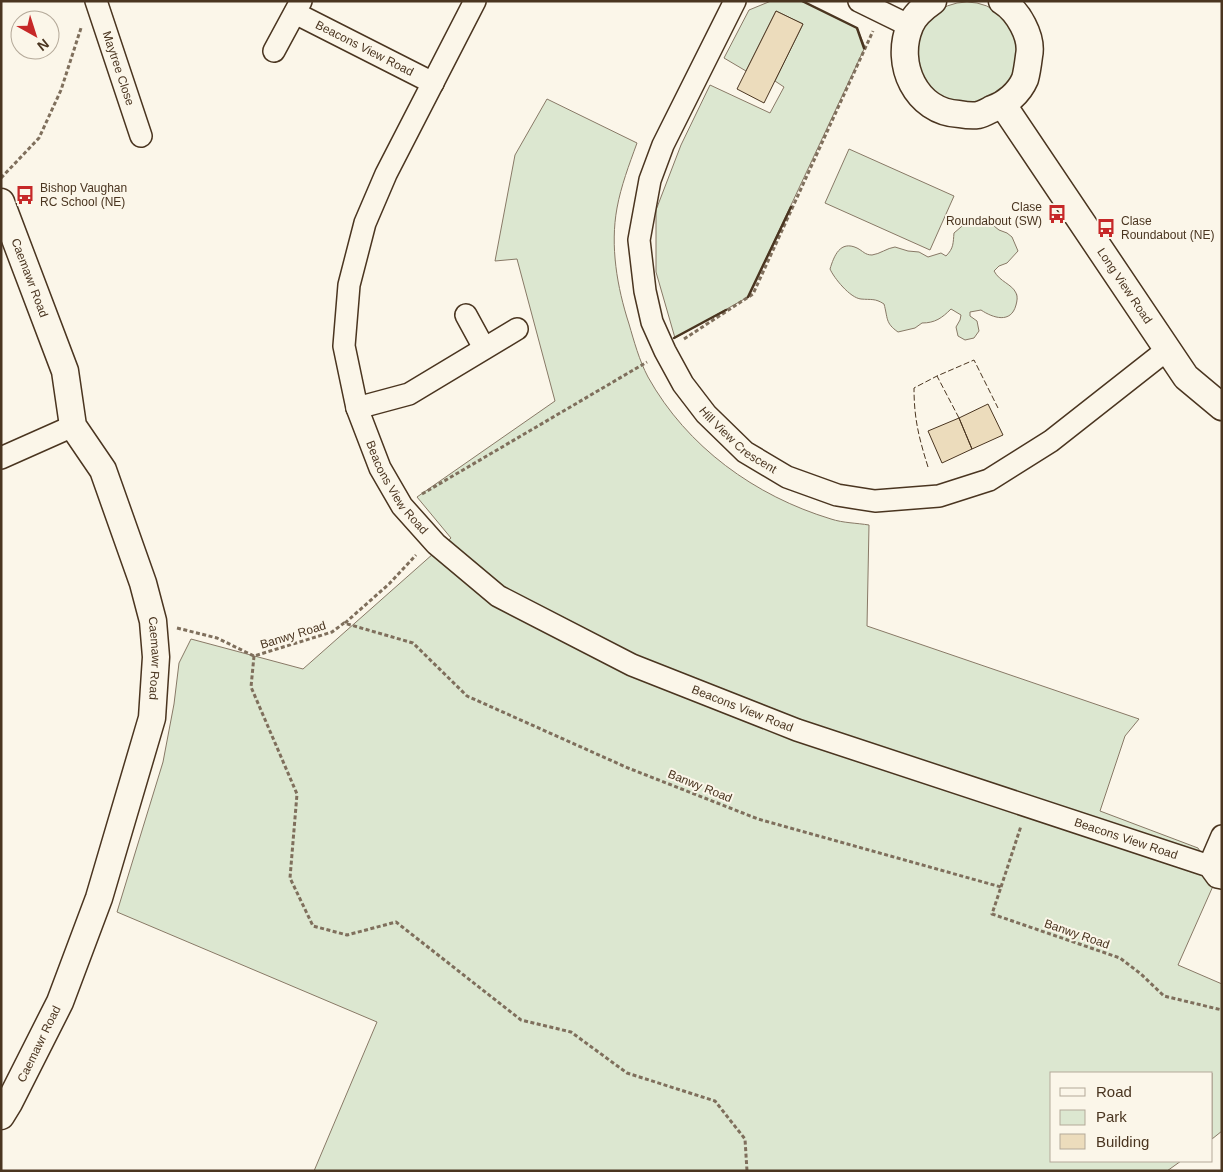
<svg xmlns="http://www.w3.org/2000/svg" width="1223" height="1172" font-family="Arial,sans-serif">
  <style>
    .green { fill: #dce7d0; stroke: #887966 }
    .building { fill: #ecdcbc; stroke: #4a3520 }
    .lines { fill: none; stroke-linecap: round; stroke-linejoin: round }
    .minor-casing { stroke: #4a3520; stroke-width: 24 }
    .tertiary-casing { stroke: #4a3520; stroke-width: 29 }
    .path { stroke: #7f6f5c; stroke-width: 3; stroke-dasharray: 4 2.5; stroke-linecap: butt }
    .minor { stroke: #fbf6e9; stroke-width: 21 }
    .tertiary { stroke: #fbf6e9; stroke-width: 26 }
    .fence { stroke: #4a3520; stroke-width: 1; stroke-dasharray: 6 2.5; stroke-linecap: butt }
    .wall { stroke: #4a3520; stroke-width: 2.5 }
    .labels { text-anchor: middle; stroke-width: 4; stroke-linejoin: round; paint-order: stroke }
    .street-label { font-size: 12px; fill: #4a3520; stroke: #fbf6e9 }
    .poi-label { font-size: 12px; fill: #4a3520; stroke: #fbf6e9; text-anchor: start }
  </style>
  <rect width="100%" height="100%" fill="#fbf6e9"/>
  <path class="green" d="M771,1h31l55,27 8,19 -117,250 -73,41 -19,-66v-62l25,-65 29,-60 60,28 14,-26 -9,-6 28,-57 -27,-13 -30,60 -22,-13 25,-48z
    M916 53a51 51 0 1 1 102 0a51 51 0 1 1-102 0Z
    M547,99l90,44c-8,22 -16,43 -20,65 -7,38 0,79 12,116 5,17 10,36 19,53 39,70 107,119 183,142 12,4 26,4 38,6l-2,101 272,93 -14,17 -25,75 98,37 19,29 -39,88 44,19v147l-10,8v-66h-160v88h129l-14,10h-853l63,-149 -260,-110 46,-150 11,-58 5,-41 12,-24 112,30 148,-131 -34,-41 138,-96 -38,-142 -22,2 20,-106z
    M849,149l105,47 -24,54 -105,-47z
    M977,218l8,1 14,11 8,3 5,4 6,14 -11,12 -8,3 -5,5c6,11 18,13 22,22 2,4 1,8 0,12 -5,19 -23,13 -35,5l-11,2v4l7,5 2,10 -5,7 -9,2 -7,-4 -2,-9 4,-7 1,-5 -10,-6c-9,9 -16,14 -29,14l-7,5 -17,4c-13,-9 -10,-14 -14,-28 -9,-6 -13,-4 -23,-5 -11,-1 -27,-21 -31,-30 4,-13 10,-29 27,-21 6,3 8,7 15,7 8,-1 15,-7 23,-8l13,4 11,1 9,5 13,-4 5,3c8,-8 7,-13 8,-23l14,-12z"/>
  <path class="building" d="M776,11l27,13 -39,79 -27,-14z
    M988,404l15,31 -31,14 -13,-31z
    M959,418l13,31 -30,14 -14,-32z"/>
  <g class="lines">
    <g class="minor-casing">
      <g id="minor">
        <path id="s1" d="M96,1l45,135"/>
        <path id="s2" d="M475,1l-89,173 -21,49 -16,62 -5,61 13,62 23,60 22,38 34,38 62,52 134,69 165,65 412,136 8,11 5,1"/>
        <path id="s3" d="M735,1l-72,144 -13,35 -11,60 6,51 7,31 13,29 18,33 23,30 39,38 42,25 50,18 38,6 64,-5 50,-16 62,-39 117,-92"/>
        <path d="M859,1l51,25"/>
        <path id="s4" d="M295,13l138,70"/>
        <path d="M274,51l27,-50"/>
        <path d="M466,315l18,33"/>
        <path d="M357,408l52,-14 108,-65"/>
        <path d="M1,458l72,-32"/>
        <path d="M1209,866l13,-30"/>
      </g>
    </g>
    <g class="tertiary-casing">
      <g id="tertiary">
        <path d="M933,1c-10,7 -19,14 -23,25 -16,38 6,86 49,88 6,1 13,2 19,1 5,-1 10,-4 14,-6 14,-5 27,-16 33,-30 2,-7 3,-15 4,-23 4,-19 -11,-45 -27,-55"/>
        <path id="s5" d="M1003,105l183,272 36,30"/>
        <path id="s6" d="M1,202l64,169 8,55 30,44 40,113 10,38 3,36 -4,61 -53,180 -39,104 -51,101 -8,13"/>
      </g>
    </g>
    <path class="path" d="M1,178l38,-40 22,-48 20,-62
      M684,339l69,-45 120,-263
      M422,494l225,-132
      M345,623l44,-39 27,-29
      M177,628l40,10 37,18 78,-24 12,-9 69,20 54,53 161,72 130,51 243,68 -9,27 128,44 21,16 23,22 58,14
      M254,656l-3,31 46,107 -7,84 23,48 34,9 49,-13 125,98 50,12 56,41 88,28 30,38 2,32
      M1001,887l20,-61"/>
    <use href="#minor" class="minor"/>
    <use href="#tertiary" class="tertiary"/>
    <path class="fence" d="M959,418l-22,-42 37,-16 24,48
      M928,467c-9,-29 -14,-48 -14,-79l23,-12"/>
    <path class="wall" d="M802,1l55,27 7,20
      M748,297l43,-90
      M674,338l52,-28"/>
  </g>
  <defs>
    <g id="bus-bare" transform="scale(1.5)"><path d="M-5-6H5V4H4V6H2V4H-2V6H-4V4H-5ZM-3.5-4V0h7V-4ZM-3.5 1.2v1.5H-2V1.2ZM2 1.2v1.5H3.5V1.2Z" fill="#c62828" stroke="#fbf6e9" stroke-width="2.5" paint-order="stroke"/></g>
  </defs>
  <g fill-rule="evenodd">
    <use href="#bus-bare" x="25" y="195"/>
    <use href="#bus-bare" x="1057" y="214"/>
    <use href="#bus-bare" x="1106" y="228"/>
  </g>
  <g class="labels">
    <g class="street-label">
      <text dy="4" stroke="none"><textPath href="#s4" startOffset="78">Beacons View Road</textPath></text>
      <text dy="4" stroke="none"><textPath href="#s1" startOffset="71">Maytree Close</textPath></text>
      <text dy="4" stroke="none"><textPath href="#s6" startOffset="81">Caemawr Road</textPath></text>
      <text dy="4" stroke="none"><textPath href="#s5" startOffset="218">Long View Road</textPath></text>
      <text dy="4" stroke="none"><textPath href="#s3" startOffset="491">Hill View Crescent</textPath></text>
      <text dy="4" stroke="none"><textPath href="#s2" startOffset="526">Beacons View Road</textPath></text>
      <text transform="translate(293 635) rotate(-17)" y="4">Banwy Road</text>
      <text dy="4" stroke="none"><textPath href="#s6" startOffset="486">Caemawr Road</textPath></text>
      <text dy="4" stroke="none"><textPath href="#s2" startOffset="946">Beacons View Road</textPath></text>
      <text transform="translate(700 786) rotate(22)" y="4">Banwy Road</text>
      <text dy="4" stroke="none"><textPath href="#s2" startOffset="1351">Beacons View Road</textPath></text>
      <text transform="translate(1077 934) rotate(19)" y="4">Banwy Road</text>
      <text transform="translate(39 1044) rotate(-64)" y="4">Caemawr Road</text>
    </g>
    <g class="poi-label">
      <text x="40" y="192">Bishop Vaughan<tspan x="40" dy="14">RC School (NE)</tspan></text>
      <text x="1042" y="211" text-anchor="end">Clase<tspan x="1042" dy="14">Roundabout (SW)</tspan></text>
      <text x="1121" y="225">Clase<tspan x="1121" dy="14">Roundabout (NE)</tspan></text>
    </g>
  </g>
  <rect width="1223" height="1172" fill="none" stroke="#4a3520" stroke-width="5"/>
  <rect x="1050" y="1072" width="162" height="90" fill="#fbf6e9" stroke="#b4a999"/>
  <rect x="1060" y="1088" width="25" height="8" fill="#fbf6e9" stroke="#b4a999"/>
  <text x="1096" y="1097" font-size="15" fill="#4a3520">Road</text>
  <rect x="1060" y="1110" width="25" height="15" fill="#dce7d0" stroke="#b4a999"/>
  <text x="1096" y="1122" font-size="15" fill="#4a3520">Park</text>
  <rect x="1060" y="1134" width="25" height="15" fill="#ecdcbc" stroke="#b4a999"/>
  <text x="1096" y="1147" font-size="15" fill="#4a3520">Building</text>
  <g transform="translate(35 35) rotate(141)"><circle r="24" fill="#fbf6e9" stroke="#b4a999"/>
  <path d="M0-4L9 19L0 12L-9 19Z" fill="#c62828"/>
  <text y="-8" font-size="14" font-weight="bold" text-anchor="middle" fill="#4a3520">N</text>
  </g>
</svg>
